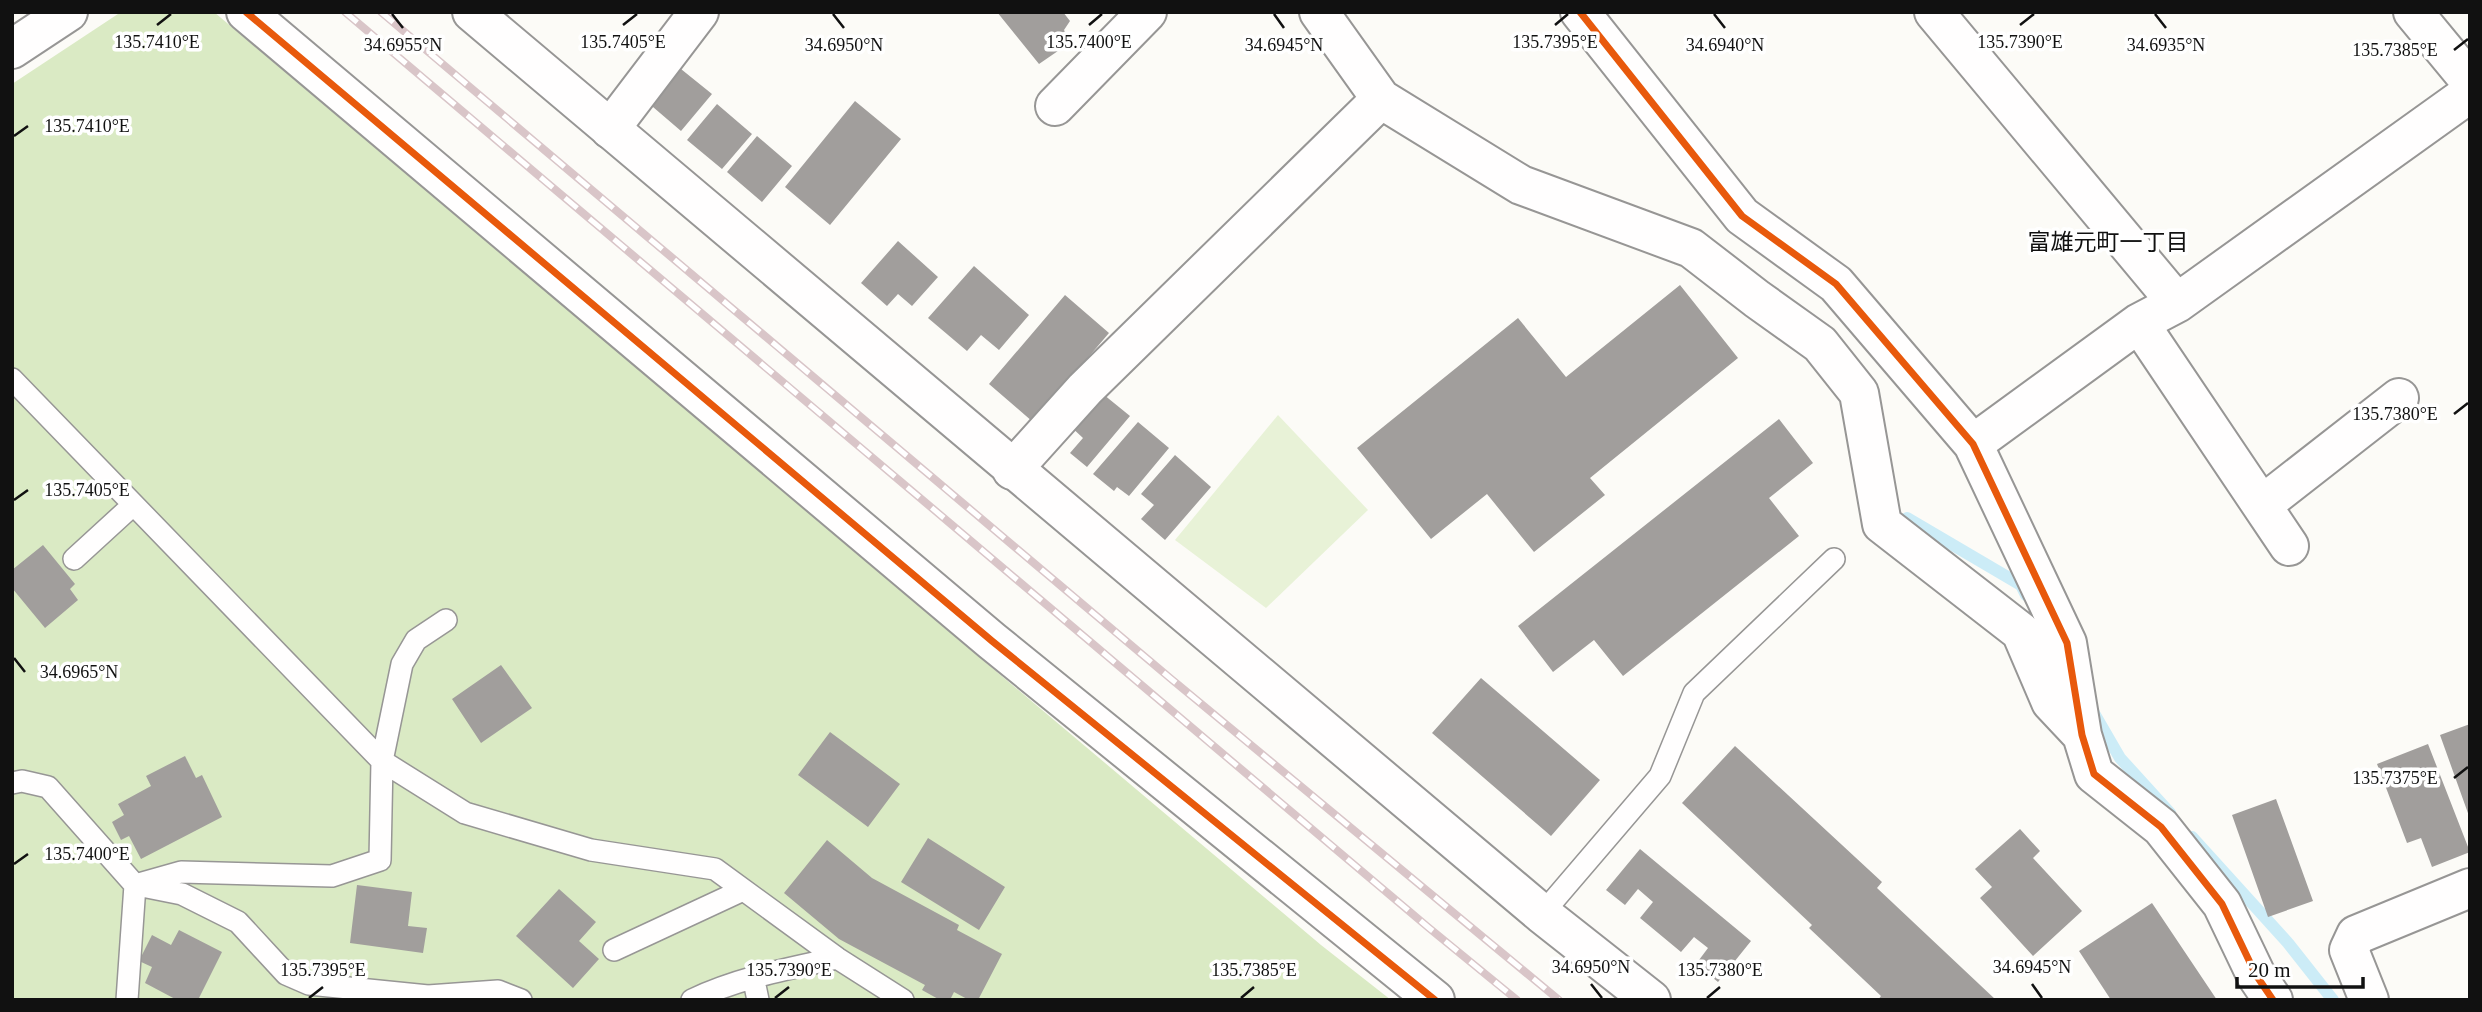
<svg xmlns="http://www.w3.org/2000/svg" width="2482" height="1012" font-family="'Times New Roman','Noto Sans JP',serif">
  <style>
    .green { fill: #e8f2d7 }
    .forest { fill: #daeac4 }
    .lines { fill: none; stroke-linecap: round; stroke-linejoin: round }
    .stream { stroke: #ccecf7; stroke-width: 12 }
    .building { fill: #a19e9c }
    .service-casing { stroke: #979695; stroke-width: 24 }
    .minor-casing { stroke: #979695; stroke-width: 42 }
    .tertiary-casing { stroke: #979695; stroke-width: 42 }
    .service { stroke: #fffefe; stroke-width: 21 }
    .minor { stroke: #fffefe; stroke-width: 38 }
    .tertiary { stroke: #fffefe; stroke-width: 38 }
    .rail-casing { stroke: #d9c5c8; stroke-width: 8 }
    .rail { stroke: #fff; stroke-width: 5; stroke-dasharray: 16; stroke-linecap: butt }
    .cycleway-casing { stroke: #fff; stroke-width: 11 }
    .cycleway { stroke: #e8590c; stroke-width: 7 }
    .ticks { fill: none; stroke: #111; stroke-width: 2.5 }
    .labels { text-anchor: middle; stroke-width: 7; stroke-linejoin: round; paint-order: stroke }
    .neighbourhood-label { font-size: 23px; fill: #111; stroke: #fff }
    .ticks-label { font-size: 18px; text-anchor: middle; fill: #111; stroke: #fff; stroke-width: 7; stroke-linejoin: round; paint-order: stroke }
  </style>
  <rect width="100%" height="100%" fill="#fcfbf7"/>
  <path class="green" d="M1278,415l90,95 -102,98 -91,-68z"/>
  <path class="forest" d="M121,12h93l1107,933 70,55h-1379v-916z"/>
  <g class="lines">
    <path class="stream" d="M1907,518l114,67 5,10
      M2091,708l29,50 50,55
      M2192,837l96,106 45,57"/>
  </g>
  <path class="building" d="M997,12h66l7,9 -6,9 7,12 -32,22z
    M676,65l36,29 -31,37 -35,-30z
    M855,101l46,38 -71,86 -45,-38z
    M717,104l35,30 -30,35 -35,-29z
    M757,136l35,30 -30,36 -35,-30z
    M898,241l40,36 -26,29 -14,-12 -11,12 -26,-23z
    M974,266l55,49 -30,35 -18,-15 -14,16 -39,-33z
    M1680,285l58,73 -148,120 15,17 -71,57 -47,-58 -56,45 -74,-91 161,-130 48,59z
    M1065,295l44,38 -76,89 -44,-38z
    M1098,390l32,26 -43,51 -17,-14 13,-15 -14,-13z
    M1779,419l34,44 -44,35 30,38 -176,140 -29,-36 -41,32 -35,-46z
    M1138,422l31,26 -40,48 -12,-9 -3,4 -21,-17z
    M1175,455l36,32 -46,53 -24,-21 13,-14 -13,-11z
    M43,545l32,39 -5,5 8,11 -33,28 -33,-40v-18z
    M501,665l31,43 -51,35 -29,-44z
    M1481,678l119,102 -49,56 -119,-103z
    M2470,724v91l-1,1 -29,-81z
    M830,732l70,52 -32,43 -70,-52z
    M2428,744l42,108 -38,15 -11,-29 -14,5 -30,-79z
    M1735,746l147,136 -5,6 119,112h-118l3,-4 -72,-68 3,-3 -130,-122z
    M185,756l11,22 6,-3 20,42 -81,42 -12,-23 -8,4 -9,-18 12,-7 -6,-11 33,-18 -5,-10z
    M2276,799l37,102 -45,16 -36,-102z
    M2020,829l20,22 -7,7 49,53 -49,45 -53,-58 12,-11 -17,-18z
    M928,838l77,49 -26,43 -78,-48z
    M827,840l45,38 87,47 -2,5 45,24 -24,46h-9l-15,-8 -4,8h-10l-18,-10 3,-5 -86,-46 -55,-46z
    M1640,849l111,92 -33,41 -22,-18 12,-16 -14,-11 -13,15 -41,-34 13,-16 -15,-13 -13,16 -19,-15z
    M357,885l55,7 -4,34 19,2 -4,25 -73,-10z
    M559,889l37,33 -17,19 20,18 -26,29 -57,-52z
    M2152,903l65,97h-106l-32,-49z
    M179,930l43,22 -24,48h-21l-32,-17 7,-16 -13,-6 13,-26 19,10z"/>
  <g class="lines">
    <g class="service-casing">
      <path id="service" d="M12,379l370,382 83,52 126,37 124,19 122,89 66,42
        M74,559l59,-54
        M12,783l10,-2 26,6 87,98 -8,115
        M135,885l46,-13 151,4 48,-16 2,-99 20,-97 14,-24 30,-20
        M142,886l40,8 56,28 48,52 23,10 119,12 70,-5 23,9
        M1542,914l118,-138 34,-83 140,-134
        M614,950l129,-60
        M753,976l5,24
        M692,1000c46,-22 95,-31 145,-42"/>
    </g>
    <g class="minor-casing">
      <path id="minor" d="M1319,12l62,87 140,86 170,63 66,51 63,45 39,49 23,131 139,108 30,70 31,33
        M1580,12l162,204 94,68 137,160 94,199 15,92 12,39 67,53 61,77 34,71 17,25
        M1934,12l243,291
        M2413,12l57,69
        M12,49l56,-37
        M1055,106l92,-94
        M610,129l89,-117
        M2139,323l150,223
        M1973,444l166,-121 38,-20 293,-210
        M1012,470l73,-81 296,-290
        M2262,505l137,-107
        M2369,1000l-20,-50 7,-15 114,-47"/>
    </g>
    <g class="tertiary-casing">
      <path id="tertiary" d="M246,12l746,629 443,359
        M472,12l1070,902 109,86"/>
    </g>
    <use href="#service" class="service"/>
    <use href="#minor" class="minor"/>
    <use href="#tertiary" class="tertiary"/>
    <g class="rail-casing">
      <path id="rail" d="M345,12l1084,916 88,72
        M381,12l789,666 389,322"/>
    </g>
    <use href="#rail" class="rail"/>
    <g class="cycleway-casing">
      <path id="cycleway" d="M246,12l746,629 443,359
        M1580,12l162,204 94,68 137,160 94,199 15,92 12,39 67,53 61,77 34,71 17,25"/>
    </g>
    <use href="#cycleway" class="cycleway"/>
  </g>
  <path class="ticks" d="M392,14l11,14M833,14l11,14M1274,14l10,14M1714,14l11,14M2155,14l11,14M157,25l14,-11M623,25l14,-11M1089,25l13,-11M1555,25l13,-11M2020,25l14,-11M2454,50l14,-11M14,136l14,-10M2454,414l14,-11M14,500l14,-10M14,658l11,14M2454,778l14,-11M14,864l14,-10M1591,984l11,14M2032,984l10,14M309,998l14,-11M775,998l14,-11M1241,998l13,-11M1707,998l13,-11"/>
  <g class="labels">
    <g class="neighbourhood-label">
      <text x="2108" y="250">富雄元町一丁目</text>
    </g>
  </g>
  <g class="ticks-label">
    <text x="157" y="48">135.7410°E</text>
    <text x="1089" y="48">135.7400°E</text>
    <text x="1555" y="48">135.7395°E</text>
    <text x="623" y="48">135.7405°E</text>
    <text x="2020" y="48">135.7390°E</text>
    <text x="1725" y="51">34.6940°N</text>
    <text x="403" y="51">34.6955°N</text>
    <text x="844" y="51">34.6950°N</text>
    <text x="1284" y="51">34.6945°N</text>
    <text x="2166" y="51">34.6935°N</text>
    <text x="2395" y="56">135.7385°E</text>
    <text x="87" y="132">135.7410°E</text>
    <text x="2395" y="420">135.7380°E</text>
    <text x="87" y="496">135.7405°E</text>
    <text x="79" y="678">34.6965°N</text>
    <text x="2395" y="784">135.7375°E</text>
    <text x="87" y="860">135.7400°E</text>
    <text x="1591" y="973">34.6950°N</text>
    <text x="2032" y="973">34.6945°N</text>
    <text x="323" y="976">135.7395°E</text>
    <text x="789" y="976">135.7390°E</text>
    <text x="1254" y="976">135.7385°E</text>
    <text x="1720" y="976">135.7380°E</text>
  </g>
  <rect width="2482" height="1012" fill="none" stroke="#111111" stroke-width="28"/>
  <path d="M2237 977v10h126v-10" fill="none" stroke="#111111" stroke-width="3.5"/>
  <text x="2248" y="977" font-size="21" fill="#111111" stroke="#ffffff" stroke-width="5" paint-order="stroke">20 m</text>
</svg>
